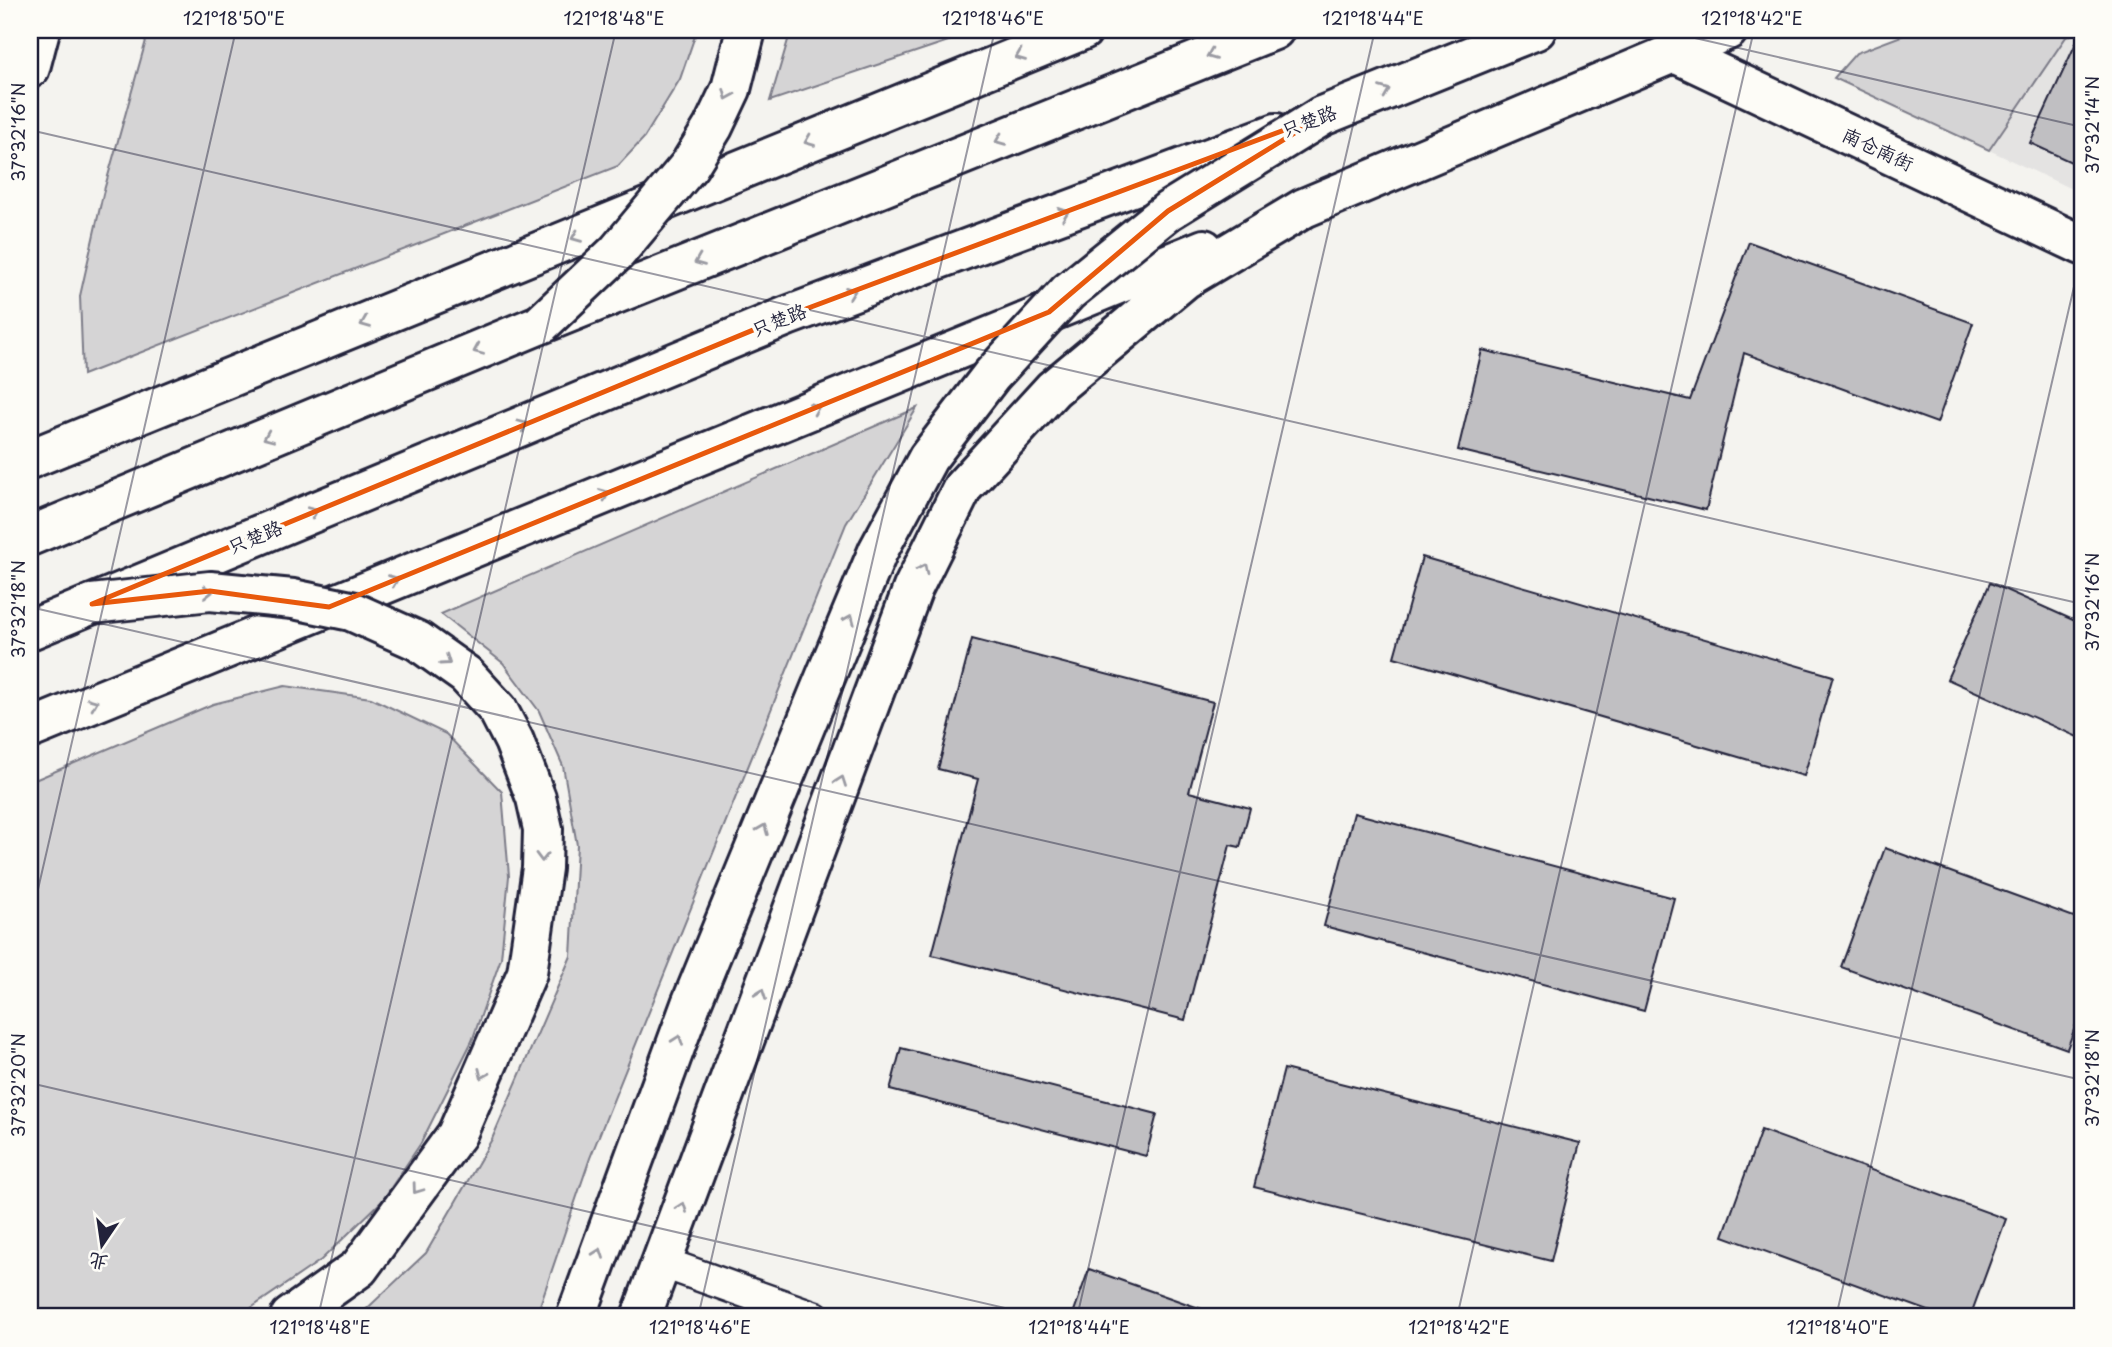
<svg xmlns="http://www.w3.org/2000/svg" width="2112" height="1347" font-family="'Playpen Sans','LXGW WenKai TC',sans-serif">
  <style>
    .built { fill: #e4e3e2 }
    .green { fill: #d5d4d5; stroke: #7c7b88; stroke-width: 2 }
    .building { fill: #c0bfc2; stroke: #22223b; stroke-width: 2 }
    .lines { fill: none; stroke-linecap: round; stroke-linejoin: round }
    .lane-casing { stroke: #22223b; stroke-width: 35 }
    .street-casing { stroke: #22223b; stroke-width: 44 }
    .secondary-casing { stroke: #22223b; stroke-width: 44 }
    .primary-casing { stroke: #22223b; stroke-width: 44 }
    .highway-casing { stroke: #22223b; stroke-width: 44 }
    .lane { stroke: #fdfcf7; stroke-width: 30 }
    .street { stroke: #fdfcf7; stroke-width: 38 }
    .secondary { stroke: #fdfcf7; stroke-width: 38 }
    .primary { stroke: #fdfcf7; stroke-width: 38 }
    .highway { stroke: #fdfcf7; stroke-width: 38 }
    .secondary-bridge-casing { stroke: #22223b; stroke-width: 44; stroke-linecap: butt }
    .secondary-bridge { stroke: #fdfcf7; stroke-width: 38 }
    .oneway { stroke: #9a9aa2 }
    .marked { fill: none; stroke: #e8590c; stroke-width: 5; stroke-linejoin: round }
    .ticks { fill: none; stroke: #22223b; stroke-width: 2; stroke-opacity: 0.45 }
    .labels { text-anchor: middle; stroke-width: 7; stroke-linejoin: round; paint-order: stroke }
    .street-label { font-size: 19px; fill: #22223b; stroke: #fdfcf7 }
    .neatline { fill: none; stroke: #22223b; stroke-width: 2.5 }
    .ticks-label { font-size: 18px; text-anchor: middle; fill: #22223b }
  </style>
  <rect width="100%" height="100%" fill="#f4f3ef"/>
  <filter id="ink" filterUnits="userSpaceOnUse"><feTurbulence type="fractalNoise" baseFrequency=".0143" numOctaves="2"/><feDisplacementMap in="SourceGraphic" scale="14" xChannelSelector="R" yChannelSelector="G"/><feConvolveMatrix kernelMatrix="1 2 1 2 8 2 1 2 1" color-interpolation-filters="sRGB"/></filter>
  <g filter="url(#ink)">
    <path class="built" d="M2082,30v164l-93,-44 77,-113z"/>
    <path class="green" d="M149,30h548l-17,49 -36,59 -26,28 -535,209 -3,-79 23,-102z
      M791,30h190l-211,71z
      M1917,30h165l-16,7 -77,113 -155,-72 22,-25z
      M917,408l-71,116 -256,634 -54,159h-178l68,-64 66,-114 79,-183 6,-111 -14,-79 -24,-55 -36,-48 -62,-49z
      M285,686l86,12 75,36 56,58 7,84 -8,82 -29,83 -51,102 -39,58 -61,59 -83,57h-208v-535l183,-78z"/>
    <path class="building" d="M2082,30v137l-52,-24z
      M1749,242l224,81 -36,100 -193,-70 -38,157 -248,-60 24,-100 208,50z
      M1422,557l411,119 -29,100 -410,-119z
      M1990,583l92,41v115l-135,-60z
      M972,639l241,63 -24,90 61,16 -10,39 -10,-2 -45,175 -253,-65 46,-176 -40,-10z
      M1354,813l320,85 -30,113 -320,-85z
      M1885,848l197,72v88l-15,41 -226,-82z
      M901,1048l256,66 -11,42 -256,-66z
      M1284,1069l296,74 -29,118 -297,-74z
      M1761,1130l245,89 -36,98h-25l-222,-81z
      M1089,1269l121,43 -1,5h-137z"/>
    <g class="lines">
      <g class="lane-casing">
        <path id="lane" d="M661,1262l154,55"/>
      </g>
      <g class="street-casing">
        <path id="street" d="M1673,52l409,193"/>
      </g>
      <g class="secondary-casing">
        <path id="secondary" d="M30,68l10,-38
          M30,459l1053,-429
          M30,729l1174,-480
          M290,1317l69,-49 98,-134
          M641,1317l272,-729 50,-101 90,-98 132,-110 119,-71 424,-178"/>
      </g>
      <g class="primary-casing">
        <path id="primary" d="M30,536l511,-212 733,-294
          M30,630l757,-314 489,-183"/>
      </g>
      <g class="highway-casing">
        <path id="highway" d="M1322,116l214,-86"/>
      </g>
      <use href="#lane" class="lane"/>
      <use href="#street" class="street"/>
      <use href="#secondary" class="secondary"/>
      <use href="#primary" class="primary"/>
      <use href="#highway" class="highway"/>
      <g class="secondary-bridge-casing">
        <path id="secondary-bridge" d="M541,324l76,-72 72,-86 24,-39 18,-38 15,-59
          M92,604l118,-13 83,8 58,12 67,30 48,34 32,35 16,31 22,57 7,31 -1,39 -15,105 -70,161
          M576,1317l115,-313 136,-331 51,-122 50,-93 63,-82 77,-84 100,-81 154,-95"/>
      </g>
      <use href="#secondary-bridge" class="secondary-bridge"/>
    </g>
    <defs><path id="oneway-chevron" d="M-2-3.5L2.5 0L-2 3.5" fill="none" stroke-width="1.6" stroke-linecap="round" stroke-linejoin="round" transform="scale(1.75)"/></defs>
    <g class="oneway">
      <use href="#oneway-chevron" transform="translate(1211 55) rotate(158)"/>
      <use href="#oneway-chevron" transform="translate(1020 56) rotate(158)"/>
      <use href="#oneway-chevron" transform="translate(1385 91) rotate(-22)"/>
      <use href="#oneway-chevron" transform="translate(728 95) rotate(113)"/>
      <use href="#oneway-chevron" transform="translate(1000 140) rotate(158)"/>
      <use href="#oneway-chevron" transform="translate(809 141) rotate(158)"/>
      <use href="#oneway-chevron" transform="translate(1064 213) rotate(-20)"/>
      <use href="#oneway-chevron" transform="translate(576 237) rotate(158)"/>
      <use href="#oneway-chevron" transform="translate(699 261) rotate(158)"/>
      <use href="#oneway-chevron" transform="translate(851 292) rotate(-20)"/>
      <use href="#oneway-chevron" transform="translate(365 323) rotate(158)"/>
      <use href="#oneway-chevron" transform="translate(478 350) rotate(157)"/>
      <use href="#oneway-chevron" transform="translate(815 408) rotate(-22)"/>
      <use href="#oneway-chevron" transform="translate(523 425) rotate(-23)"/>
      <use href="#oneway-chevron" transform="translate(268 437) rotate(157)"/>
      <use href="#oneway-chevron" transform="translate(605 494) rotate(-22)"/>
      <use href="#oneway-chevron" transform="translate(313 512) rotate(-23)"/>
      <use href="#oneway-chevron" transform="translate(923 569) rotate(-64)"/>
      <use href="#oneway-chevron" transform="translate(394 580) rotate(-22)"/>
      <use href="#oneway-chevron" transform="translate(208 592) rotate(-1)"/>
      <use href="#oneway-chevron" transform="translate(850 619) rotate(-67)"/>
      <use href="#oneway-chevron" transform="translate(446 661) rotate(35)"/>
      <use href="#oneway-chevron" transform="translate(93 703) rotate(-22)"/>
      <use href="#oneway-chevron" transform="translate(841 781) rotate(-70)"/>
      <use href="#oneway-chevron" transform="translate(763 829) rotate(-68)"/>
      <use href="#oneway-chevron" transform="translate(542 857) rotate(91)"/>
      <use href="#oneway-chevron" transform="translate(761 994) rotate(-70)"/>
      <use href="#oneway-chevron" transform="translate(678 1040) rotate(-70)"/>
      <use href="#oneway-chevron" transform="translate(483 1074) rotate(114)"/>
      <use href="#oneway-chevron" transform="translate(417 1189) rotate(126)"/>
      <use href="#oneway-chevron" transform="translate(682 1207) rotate(-70)"/>
      <use href="#oneway-chevron" transform="translate(599 1253) rotate(-70)"/>
    </g>
  </g>
  <path class="marked" d="M1322,116l-154,95 -119,101 -720,295 -119,-16 -118,13 695,-288z"/>
  <path class="ticks" d="M1660,30l422,97M30,130l2052,474M30,607l2052,473M30,924l206,-894M30,1083l1014,234M318,1317l298,-1287M698,1317l297,-1287M1077,1317l298,-1287M1457,1317l297,-1287M1836,1317l246,-1065"/>
  <g class="labels">
    <g class="street-label">
      <text transform="translate(1309 121) rotate(-21)" y="7">只楚路</text>
      <text transform="translate(1878 149) rotate(25)" y="7">南仓南街</text>
      <text transform="translate(779 320) rotate(-22)" y="7">只楚路</text>
      <text transform="translate(255 537) rotate(-23)" y="7">只楚路</text>
    </g>
  </g>
  <rect width="2112" height="1347" fill="none" stroke="#fdfcf7" stroke-width="77"/>
  <g transform="translate(102 1245) rotate(193)" stroke="#fdfcf7" stroke-width="5" paint-order="stroke">
  <path d="M0-5L12 26L0 18L-12 26Z" fill="#22223b"/>
  <text y="-10" font-size="19" font-weight="bold" text-anchor="middle" fill="#22223b">北</text>
  </g>
  <rect x="38" y="38" width="2036" height="1270" class="neatline"/>
  <g class="ticks-label">
    <text x="234" y="25">121°18'50"E</text>
    <text x="614" y="25">121°18'48"E</text>
    <text x="993" y="25">121°18'46"E</text>
    <text x="1373" y="25">121°18'44"E</text>
    <text x="1752" y="25">121°18'42"E</text>
    <text transform="translate(2093 125) rotate(-90)" y="6">37°32'14"N</text>
    <text transform="translate(19 132) rotate(-90)" y="6">37°32'16"N</text>
    <text transform="translate(2093 602) rotate(-90)" y="6">37°32'16"N</text>
    <text transform="translate(19 609) rotate(-90)" y="6">37°32'18"N</text>
    <text transform="translate(2093 1078) rotate(-90)" y="6">37°32'18"N</text>
    <text transform="translate(19 1085) rotate(-90)" y="6">37°32'20"N</text>
    <text x="320" y="1334">121°18'48"E</text>
    <text x="700" y="1334">121°18'46"E</text>
    <text x="1079" y="1334">121°18'44"E</text>
    <text x="1459" y="1334">121°18'42"E</text>
    <text x="1838" y="1334">121°18'40"E</text>
  </g>
</svg>
